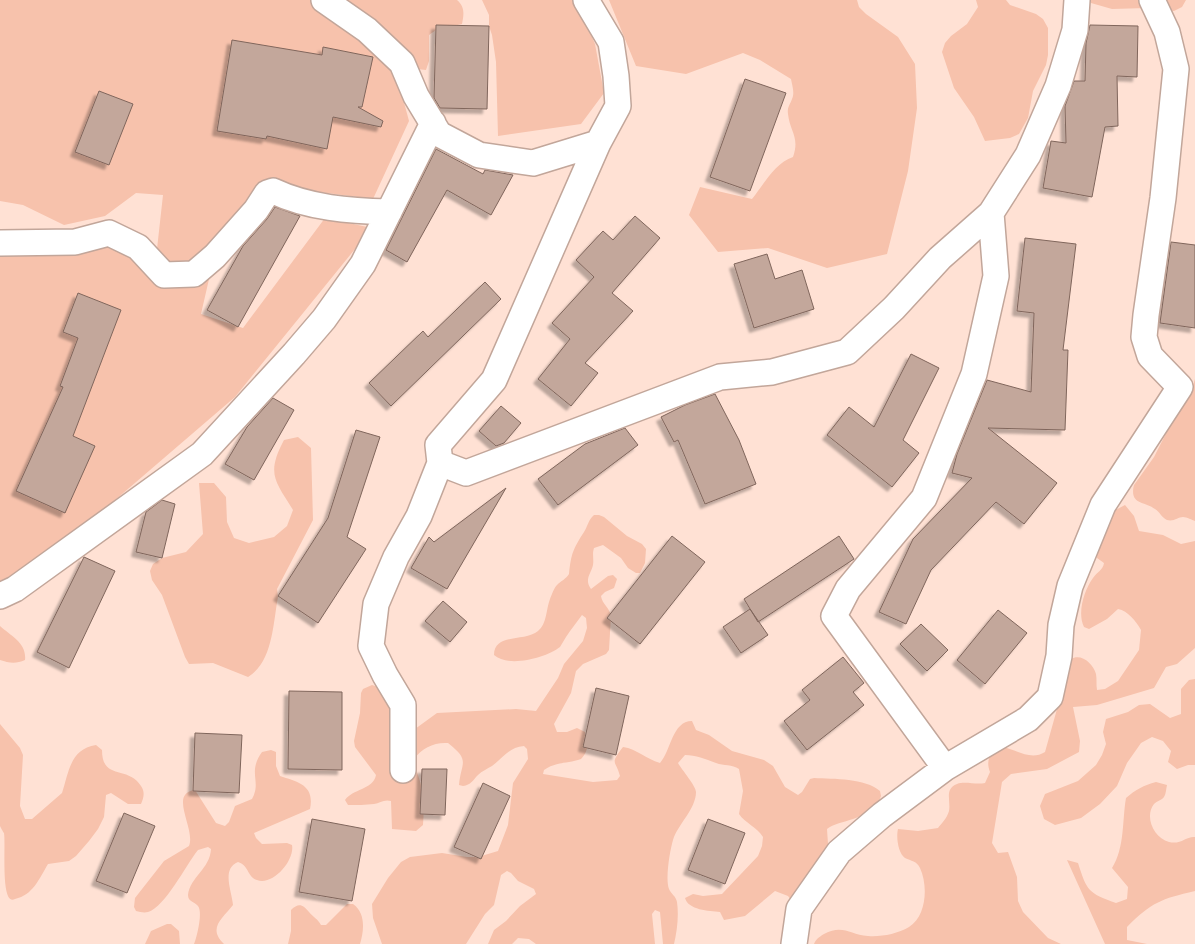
<svg xmlns="http://www.w3.org/2000/svg" width="1195" height="944" font-family="Mulish,sans-serif">
  <style>
    .green { fill: #f7c2ac }
    .building { fill: #c3a79b; stroke: #80665c; filter: url(#shadow) }
    .lines { fill: none; stroke-linecap: round; stroke-linejoin: round }
    .minor-casing { stroke: #c2a69a; stroke-width: 28 }
    .minor { stroke: #fff; stroke-width: 25 }
  </style>
  <defs>
    <filter id="shadow"><feDropShadow dx="-4.5" dy="4.5" stdDeviation="1" flood-color="#0004"/></filter>
  </defs>
  <rect width="100%" height="100%" fill="#ffe1d4"/>
  <path class="green" d="M0,0h457c8,7 7,14 5,24l-26,6 -7,5v26l-3,9 -9,-1 -15,26 7,26 -36,78 -107,-14 -51,68 -14,61 42,14 82,-110 47,10 -137,169 -135,116 -100,73v-339l49,9 68,-11 28,28 12,-24 6,-54 -27,-2 -31,23 -41,9 -41,-20 -23,-4z
    M482,0h94l19,44 9,49 -23,31 -83,12 -2,-74 -4,-27 -3,-9v-11z
    M609,0h248l2,7 7,7 32,23 17,27 2,44 -9,63 -21,83 -60,14 -59,-20 -50,4 -29,-37 11,-28 52,12c12,-15 23,-36 41,-42 7,-20 -3,-25 -5,-43 -1,-7 2,-9 4,-15 3,-6 0,-14 -1,-20l-31,-19 -17,-7 -57,21 -50,-8z
    M976,0h30l4,5 26,9 7,5 5,9v27l-2,10 -13,26 -5,27 -9,16 -9,4 -25,3 -11,-24 -20,-29 -12,-36 3,-9 6,-7 16,-12 11,-17z
    M1090,0h96l-4,7 -8,4 -27,-3 -35,1 -21,-6z
    M1195,379v142c-3,-1 -8,-4 -12,-4 -5,0 -9,5 -16,3 -5,-2 -7,-8 -12,-11 -10,-8 -26,-4 -21,-24l20,-28 23,-45 11,-12z
    M298,437l13,11 2,72 -36,69 1,8c-5,26 -5,65 -30,80l-35,-14 -24,1 -4,-7 -23,-62 -10,-15 -2,-9 3,-7 9,-6 24,-6 17,-18 -4,-51h15l12,14 1,25 7,16 15,5 25,-6 13,-11 6,-16c-18,-29 -27,-36 -9,-70z
    M1125,505l9,11 5,15 24,4 18,9 14,-3v107l-18,16 -11,3 -12,21 -57,17 -24,2 7,34 -1,11 -32,17 -36,5 -9,8 -10,61 6,10 10,-1 9,25 1,24 5,11 25,26 13,6h-247c2,-5 5,-7 10,-10 19,-10 26,1 44,2 13,1 29,-2 41,-9 18,-11 19,-42 11,-59 -3,-7 -9,-7 -15,-10 -7,-5 -9,-21 -7,-29l20,2 20,-3c4,-5 9,-10 11,-17 2,-10 -5,-22 8,-27 8,-3 19,1 28,-1l5,-11c-5,-13 1,-21 13,-25 14,3 28,14 42,5l26,-93c10,-6 22,4 25,15 1,5 0,11 1,16l8,-1 13,-8 21,-31 2,-20c-5,-9 -13,-19 -23,-21l-11,10 -18,10 -5,-2c-7,-14 0,-37 9,-49 4,-6 10,-8 11,-15l-7,-5 -2,-5 13,-39z
    M594,515h5l5,2 23,19 15,8 4,5 -1,14 -5,10h-4l-8,-5 -7,-10 -18,-13 -9,3c-2,6 0,11 -1,17 -2,9 -9,14 -2,24l17,-13 5,-1 4,4 -3,9 -9,4 -4,4c1,8 9,12 10,20l-2,34 -3,4 -23,10 -7,7 -5,22 -17,31 3,8h10l10,-4 8,4c3,11 4,19 -4,27 -13,5 -24,2 -37,11l-1,4 50,8 24,-2 3,-4c-4,-16 -11,-11 3,-29 14,2 23,12 37,16 11,-12 12,-42 32,-42l4,9 13,5 23,16 32,9 9,6 12,21 13,8 4,-3 8,-13 4,-1c20,1 51,0 66,13l1,5 -4,10c-6,4 -17,11 -24,13 -9,3 -20,5 -26,10l2,30 -38,41 -3,-4 -13,-5 -30,25 -21,4 -4,-8c-11,-1 -32,-2 -35,-14l8,-4 10,2 19,-2 36,-38 4,-10 1,-9c-6,-10 -18,-14 -24,-23l4,-23 -4,-22c-7,-5 -15,-3 -23,-6 -11,-4 -20,-8 -31,-8l-7,8c4,7 18,23 18,29 0,17 -18,32 -23,48 -3,10 -8,39 -4,49 2,5 7,7 8,13 2,14 0,29 -3,42h-11l-3,-32 -5,-2 -3,4 3,30h-119l-7,-5 -11,-1 -6,6h-24l6,-14 12,-9 14,-15 16,-12 -2,-5 -16,-8 -7,-8 -4,-2 -6,4 -7,30 -9,9 -19,30h-84l-9,-26 -1,-14 16,-26 13,-16 9,-5 32,-4 25,4h11l20,-6 10,-26 5,-42 15,-24 -1,-10 -3,-3c-15,1 -21,12 -32,20 -5,3 -10,5 -14,9 -5,5 -7,10 -15,11l-4,-1c2,-23 12,-24 -11,-42 -14,-1 -26,5 -34,16 1,10 5,17 7,26 3,14 3,26 2,40l-7,6 -24,-2 -1,-28c-7,-2 -11,2 -17,3 -8,1 -18,1 -26,1l-3,-5c7,-11 28,-10 31,-25l-21,-28 -1,-6 6,-28 1,-20 2,-4 9,-4 18,6 25,38 22,-16 79,-4 20,2 22,-33 6,-14 19,-23 4,-13 -1,-10 -4,-3c-5,7 -11,14 -16,22 -2,3 -4,7 -6,10 -14,11 -52,21 -66,8 0,-22 31,-13 44,-24 9,-7 8,-22 12,-32 2,-5 4,-11 7,-14 4,-4 9,-6 12,-11 2,-20 4,-25 15,-42 4,-6 4,-12 10,-17z
    M0,626c11,10 27,17 25,34 -9,4 -16,3 -25,0z
    M1195,679v86h-7l-11,4 -9,-7 3,-11 -8,-10 -11,-4 -11,6 -14,20 -10,23 -17,18 -19,14 -26,7 -11,-6 -4,-13 5,-12 33,-13 18,-16 6,-10 4,-11 -3,-12 3,-13 22,-7 11,-7 11,-1 20,14 11,-4v-25l8,-9z
    M0,724l20,24 3,7 -3,51 5,13h7l30,-26c7,-21 8,-44 34,-48l6,5c0,31 26,15 39,36 4,6 3,11 0,18h-13l-17,-11 -5,2 -2,22 -6,12 -9,12 -13,15 -7,5 -21,3c-9,15 -15,31 -33,35 -15,8 -9,-55 -11,-66 -1,-1 -4,-7 -4,-7z
    M271,750l5,2v14l4,10c18,6 35,9 30,33l-56,24 2,5 6,6 25,-1 5,2c3,15 -19,41 -35,35 -10,-3 -8,-15 -19,-18 -17,7 -6,29 -5,43 -10,13 -26,23 -9,39h-30c3,-7 9,-32 4,-38 -4,-5 -10,-4 -10,-11 2,-18 22,-26 23,-46l-3,-2 -10,3c-12,15 -33,57 -50,62 -4,1 -8,0 -12,-1l-2,-4 1,-9 29,-37 25,-15c7,-17 -21,-53 6,-56l21,33 9,3 4,-4 6,-16 17,-7c10,-18 -5,-26 10,-47z
    M1156,782l11,3c-1,4 -1,9 -3,12 -2,3 -7,4 -10,7 -10,13 0,34 15,38 12,3 17,-6 26,-5v54c-34,8 -43,11 -68,36v13l20,4h-42l-38,-84 11,3c9,28 10,30 38,40l11,-4 1,-12 -16,-19c13,-21 10,-47 14,-70 9,-8 18,-13 30,-16z
    M347,904h6c13,9 11,27 7,40h-72l3,-13v-21c8,-8 12,-5 18,2 4,5 9,7 12,13h5z
    M167,924h4l8,7 1,13h-35l6,-13z"/>
  <path class="building" d="M436,25l53,1 -2,83 -47,-1 -6,-10z
    M1090,25l48,1 -1,51 -20,-1 1,50 -13,1 -13,70 -49,-9 8,-47 15,2 -1,-37 9,-25h11l1,-38z
    M232,40l90,15 1,-8 50,10 -11,50h-4l25,14 -2,6 -48,-10 -6,32 -60,-13 -1,3 -49,-8z
    M745,79l41,14 -36,98 -40,-14z
    M99,91l34,13 -24,61 -34,-13z
    M436,149l47,25 2,-4 28,5 -22,40 -44,-25 -40,72 -21,-12z
    M275,207l25,9 -62,111 -31,-17 36,-64 24,-27z
    M635,216l25,22 -48,55 21,18 -48,52 13,10 -27,33 -33,-27 32,-40 -18,-16 42,-46 -18,-17 27,-29 10,9z
    M1025,238l51,6 -13,106h5l-3,80 -77,-2 69,55 -33,41 -28,-22 -65,68 -25,54 -27,-12 34,-73 59,-61 -20,-5 5,-19 30,-74 44,12 3,-79 -17,-2z
    M1171,242l24,3v83l-35,-5z
    M767,254l8,25 27,-9 12,39 -60,19 -20,-64z
    M485,282l16,17 -110,107 -22,-23 54,-52 5,6z
    M78,293l43,17 -48,126 22,10 -30,67 -49,-22 47,-104 -3,-1 18,-48 -15,-6z
    M911,354l28,14 -36,72 16,13 -27,34 -65,-52 22,-28 25,20z
    M715,394l24,46 17,44 -51,20 -27,-64 -4,2 -13,-25 24,-12z
    M273,398l21,12 -40,70 -29,-16 22,-37z
    M501,406l20,17 -17,20 -8,3 -17,-15z
    M625,428l13,17 -80,60 -20,-26 47,-35z
    M356,430l24,7 -33,100 19,12 -48,74 -40,-27 50,-78z
    M506,488l-59,101 -36,-21 18,-31 5,5z
    M162,500l13,4 -13,54 -26,-6 10,-40z
    M672,536l33,26 -65,82 -33,-26z
    M839,536l15,23 -96,63 -14,-23z
    M84,557l31,14 -46,97 -32,-16z
    M443,601l24,21 -17,20 -25,-21z
    M750,609l18,26 -27,18 -18,-26z
    M998,610l29,23 -42,51 -28,-24z
    M921,624l27,26 -21,21 -27,-27z
    M843,657l21,26 -11,9 11,13 -57,45 -23,-29 26,-21 -8,-10z
    M596,688l33,8 -13,59 -33,-8z
    M289,691l53,1v78l-54,-1z
    M195,733l47,2 -3,58 -46,-2z
    M422,769h25l-2,46 -25,-1z
    M483,783l27,13 -29,63 -27,-12z
    M124,813l31,13 -28,67 -31,-12z
    M312,819l53,10 -13,72 -53,-9z
    M708,819l37,14 -20,51 -37,-14z"/>
  <g class="lines">
    <g class="minor-casing">
      <path id="minor" d="M324,0l43,30 35,33 14,33 23,38 40,21 54,8 65,-20 20,-37 -2,-30 -5,-34 -25,-42
        M598,143l-104,237 -56,65 2,18 26,10 254,-96 52,-5 75,-20 47,-44 46,-50 51,-45 37,-58 30,-69 17,-56 2,-30
        M0,243l75,-1 34,-9 29,14 26,28 30,-1 21,-18 41,-46 11,-17 6,-2c36,17 77,20 116,21
        M0,596l15,-7 187,-135 92,-100 30,-35 39,-55 70,-141
        M945,768l-111,-152 14,-27 76,-91 50,-124 22,-98 -5,-63
        M403,770v-65l-18,-30 -14,-29 5,-42 20,-47 23,-41 21,-53
        M794,944l5,-35 40,-57 43,-37 63,-47 83,-49 22,-22 9,-41 2,-31 9,-39 33,-81 77,-118 -30,-31 -6,-19 2,-22 17,-117 13,-129 -9,-37 -15,-32"/>
    </g>
    <use href="#minor" class="minor"/>
  </g>
</svg>
